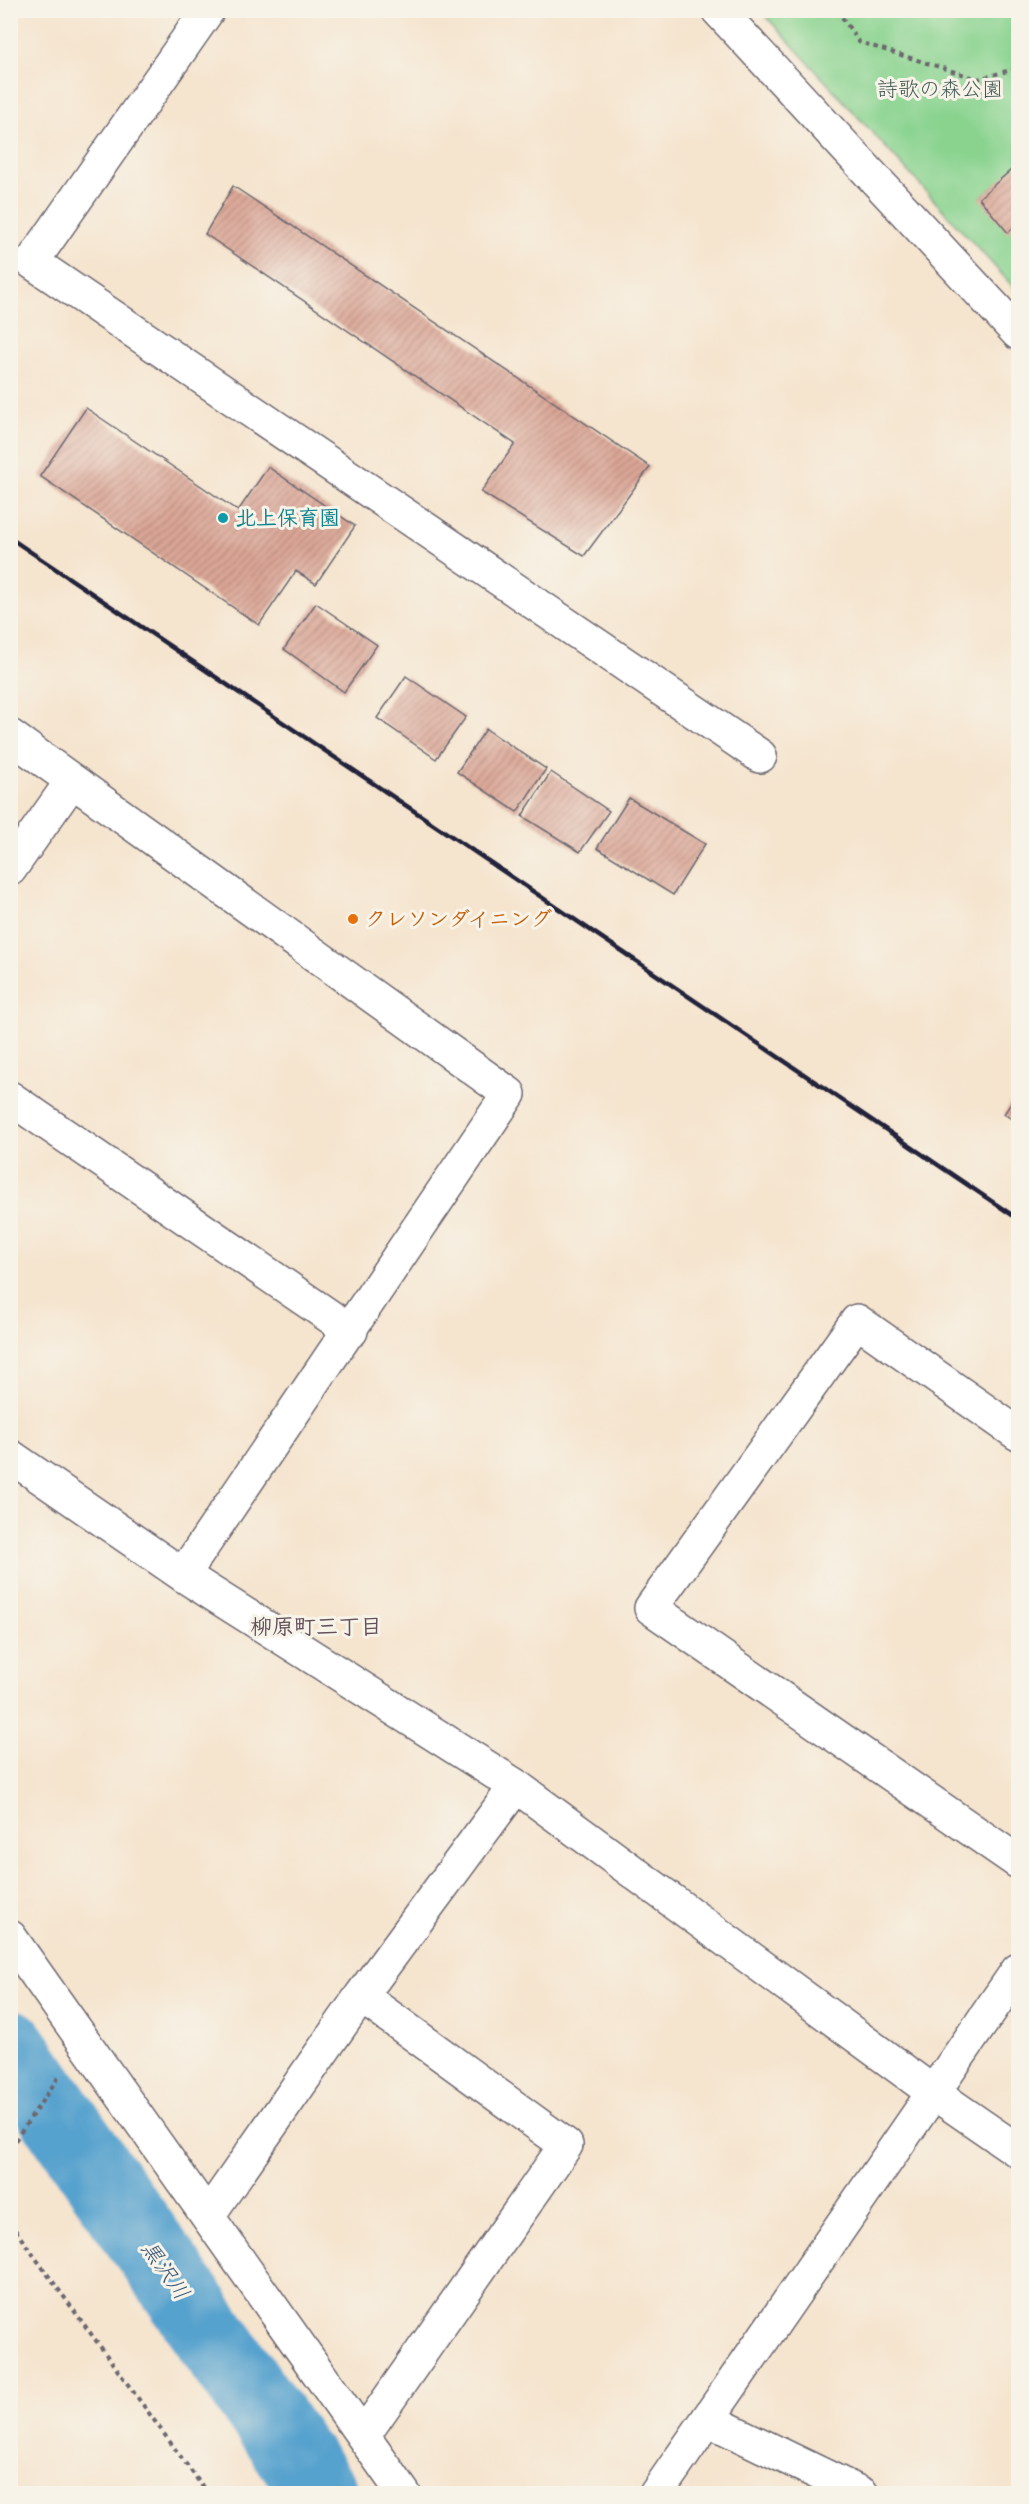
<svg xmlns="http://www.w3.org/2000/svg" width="1029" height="2504" font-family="Mynerve,'Klee One',sans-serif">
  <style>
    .green { fill: #89d38f; stroke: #567a65; stroke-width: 1.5 }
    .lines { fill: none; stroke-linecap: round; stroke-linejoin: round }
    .river { stroke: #56a2ce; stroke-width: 76 }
    .building { fill: url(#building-hatch) }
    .street-casing { stroke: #6c666e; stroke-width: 36 }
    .secondary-casing { stroke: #6c666e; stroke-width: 36 }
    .path { stroke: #6c666e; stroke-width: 4; stroke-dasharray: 4.5 4.5; stroke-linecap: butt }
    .street { stroke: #fff; stroke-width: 33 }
    .secondary { stroke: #fff; stroke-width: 33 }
    .rail { stroke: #22223b; stroke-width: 4.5 }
    .culture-dot { fill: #0f9aa8; stroke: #f7f3e8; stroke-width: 2 }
    .food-dot { fill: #e8710a; stroke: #f7f3e8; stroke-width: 2 }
    .labels { text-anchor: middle; stroke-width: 6; stroke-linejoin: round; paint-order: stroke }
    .park-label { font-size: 21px; fill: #415754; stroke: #f7f3e8 }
    .culture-label { font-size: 21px; font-weight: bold; fill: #0d838f; stroke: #f7f3e8; text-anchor: start }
    .food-label { font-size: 21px; font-weight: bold; fill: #c56008; stroke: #f7f3e8; text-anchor: start }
    .neighbourhood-label { font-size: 22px; font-weight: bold; fill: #63505b; stroke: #f7f3e8 }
    .water-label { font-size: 22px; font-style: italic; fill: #375576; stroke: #f7f3e8 }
  </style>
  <defs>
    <pattern id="building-hatch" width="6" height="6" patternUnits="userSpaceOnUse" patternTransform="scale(1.5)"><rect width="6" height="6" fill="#dba696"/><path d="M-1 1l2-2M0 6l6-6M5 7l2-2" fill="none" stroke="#b1877c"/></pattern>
  </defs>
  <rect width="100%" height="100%" fill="#f7f3e8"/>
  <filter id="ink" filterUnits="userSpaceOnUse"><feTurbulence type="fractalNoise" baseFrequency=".0167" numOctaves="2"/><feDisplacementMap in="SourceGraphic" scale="12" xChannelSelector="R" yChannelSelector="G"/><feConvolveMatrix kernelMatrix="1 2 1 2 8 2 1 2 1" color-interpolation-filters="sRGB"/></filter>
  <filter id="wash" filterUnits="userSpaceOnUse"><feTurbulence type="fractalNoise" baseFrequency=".008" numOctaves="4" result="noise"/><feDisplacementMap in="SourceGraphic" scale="24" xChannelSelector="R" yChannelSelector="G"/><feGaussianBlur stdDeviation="1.35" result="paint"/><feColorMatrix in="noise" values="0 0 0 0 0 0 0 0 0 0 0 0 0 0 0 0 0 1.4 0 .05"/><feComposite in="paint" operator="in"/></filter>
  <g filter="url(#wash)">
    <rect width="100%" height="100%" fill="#f5e4ce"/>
    <path class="green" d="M761,11h257v281z"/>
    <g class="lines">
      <path class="river" d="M10,2047l311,447"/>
    </g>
    <g id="blocks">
      <path class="building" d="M1018,164v59l-10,10 -29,-35z
        M233,186l417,281 -66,89 -103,-64 34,-48 -310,-210z
        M86,408l152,103 30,-44 87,59 -39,58 -20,-13 -37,54 -219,-149z
        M316,603l61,42 -33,47 -60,-43z
        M406,676l60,41 -30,42 -59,-41z
        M486,729l60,40 -29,43 -60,-40z
        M551,772l58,39 -29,41 -58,-36z
        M629,798l76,46 -32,51 -76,-47z
        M1018,1092v31l-14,-9z"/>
    </g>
  </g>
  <g filter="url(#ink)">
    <use href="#blocks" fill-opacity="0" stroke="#6c666e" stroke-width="1.5"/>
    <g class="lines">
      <g class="street-casing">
        <path id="street" d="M208,10l-176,252 728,494
          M10,736l499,358 -326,481
          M10,869l62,-88
          M10,1098l341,233
          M1018,1434l-161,-113 -206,287 367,254
          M10,1456l173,119 333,211 418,307 84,58
          M10,1937l394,557
          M361,1996l205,149 -203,291
          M209,2214l152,-218 155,-210
          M709,2420l153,74
          M656,2494l362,-524"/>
      </g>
      <g class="secondary-casing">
        <path id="secondary" d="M718,10l300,323"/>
      </g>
      <path class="path" d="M837,10l22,32 119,37 40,-11
        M10,2148l50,-73
        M10,2223l198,271"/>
      <use href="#street" class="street"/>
      <use href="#secondary" class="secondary"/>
      <path class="rail" d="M10,538l1008,681"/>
    </g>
  </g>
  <circle class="culture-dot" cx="223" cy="518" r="6"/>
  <circle class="food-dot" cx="353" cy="919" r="6"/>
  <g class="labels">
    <g class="park-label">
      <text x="940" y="96">詩歌の森公園</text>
    </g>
    <g class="culture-label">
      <text x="235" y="525">北上保育園</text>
    </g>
    <g class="food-label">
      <text x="365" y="926">クレソンダイニング</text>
    </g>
    <g class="neighbourhood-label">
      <text x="316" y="1634">柳原町三丁目</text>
    </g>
    <g class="water-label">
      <text transform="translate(166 2270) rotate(55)" y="8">黒沢川</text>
    </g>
  </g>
  <rect width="1029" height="2504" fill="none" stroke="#f7f3e8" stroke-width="36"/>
</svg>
